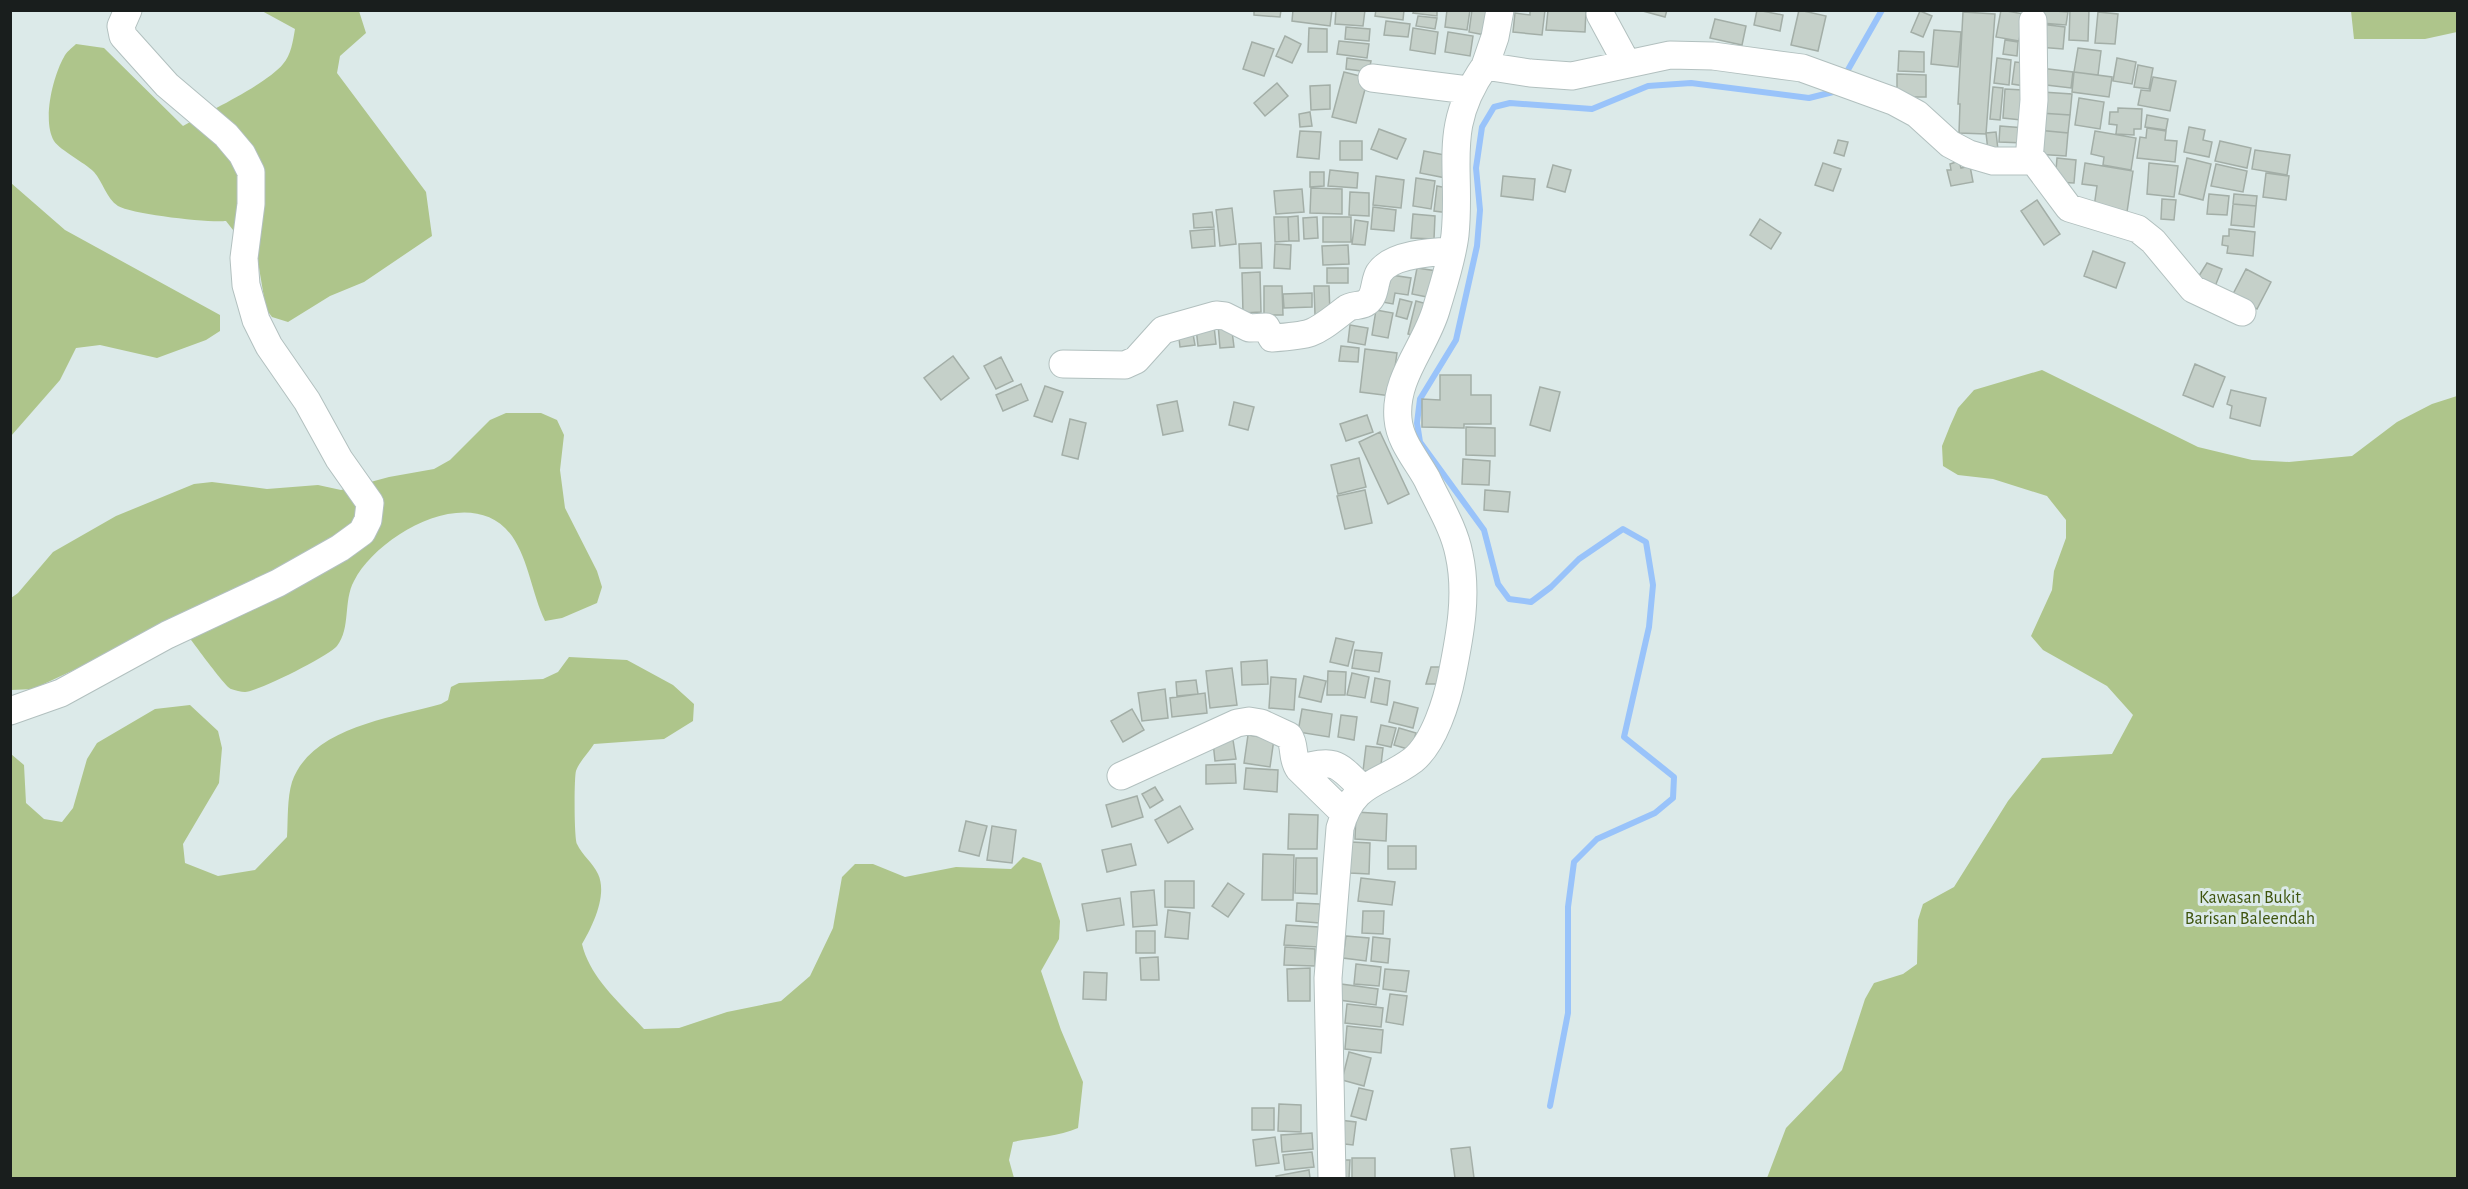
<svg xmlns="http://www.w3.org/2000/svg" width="2468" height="1189" font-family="'Alegreya Sans',sans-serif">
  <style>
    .green { fill: #aec58b }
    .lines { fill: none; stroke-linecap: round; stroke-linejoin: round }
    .stream { stroke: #99c3fa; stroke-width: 6 }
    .building { fill: #c5d0c9; stroke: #a3aea7; stroke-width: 1.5 }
    .minor-casing { stroke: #b2c0bf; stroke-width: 29 }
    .minor { stroke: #fff; stroke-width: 27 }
    .labels { text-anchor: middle; stroke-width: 6; stroke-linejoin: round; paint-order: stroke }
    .park-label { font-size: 18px; fill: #3e540d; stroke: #dceae9 }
  </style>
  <rect width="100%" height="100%" fill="#dceae9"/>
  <path class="green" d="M262,11h97l7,22 -26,23 -3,17 89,119 6,44 -68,46 -34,14 -42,26 -16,-5 -6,-8 -8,-47 -32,-41c-18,2 -95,-7 -108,-15 -12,-8 -15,-24 -24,-34 -10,-10 -33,-21 -40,-31 -12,-20 -1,-65 10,-84 2,-5 8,-9 12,-13l28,4 79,78c24,-14 84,-42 100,-62 8,-9 10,-23 12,-35z
    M2351,11h106v21l-32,7h-71z
    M11,183l54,47 155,85v16l-14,9 -49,18 -57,-13 -24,3 -16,32 -49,56z
    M2042,370l156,77 54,13 37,2 63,-6 45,-34 35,-18 25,-8v782h-690l19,-50 56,-58 23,-71 9,-16 29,-9 14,-10 1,-44 5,-16 31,-17 54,-86 34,-43 70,-4 21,-39 -26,-29 -64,-36 -12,-14 21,-46 2,-19 12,-33v-18l-19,-24 -54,-17 -35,-4 -15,-9 -1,-20 8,-20 8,-18 16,-18z
    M506,413h35l16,7 7,15 -4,35 5,38 32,63 5,16 -5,16 -35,15 -17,3c-13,-27 -16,-60 -33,-85 -40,-55 -134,-2 -158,45 -11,20 -3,47 -17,65 -8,10 -80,46 -92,46 -4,0 -10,-2 -14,-3 -7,-3 -45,-57 -54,-67l-144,67 -22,1v-92l7,-5 35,-41 63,-36 78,-32 18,-2 55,7 51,-4 23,5 48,-13 45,-8 16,-9 40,-40z
    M569,657l58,3 46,25 21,19 -1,17 -29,18 -70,5c-5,8 -15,18 -18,27 -2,6 -2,67 1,73 5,11 16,19 21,30 10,21 -6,53 -16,70 8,34 39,60 62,85l35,-1 48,-16 54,-11 29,-25 23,-48 9,-51 13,-13h18l32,13 51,-10 55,2 12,-12 18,6 19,58 -1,18 -18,32 20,59 22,52 -5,46c-20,9 -43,9 -65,14l-4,18 5,18h-1003v-424l13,11 2,38 18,16 18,3 11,-14 14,-49 10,-16 58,-34 35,-4 28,26 4,17 -3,35 -36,61 2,19 33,13 37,-6 32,-33c1,-17 0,-39 5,-55 19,-55 100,-64 149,-78l7,-4 3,-13 8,-4 84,-4 15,-7z"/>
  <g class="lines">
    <path class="stream" d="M1845,75l37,-65
      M1550,1106l18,-93v-106l6,-45 23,-23 58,-26 18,-15 1,-21 -50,-40 25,-110 4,-42 -7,-43 -23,-13 -44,30 -28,28 -20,15 -22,-3 -11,-15 -14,-54 -64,-88 -3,-19 3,-24 36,-59 21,-94 3,-36 -4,-42 6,-41 12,-20 16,-4 82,6 56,-23 43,-3 118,15 24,-6 2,-4"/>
  </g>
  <path class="building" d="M1254,10h27l-1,7 -26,-2z
    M1293,10h39l-2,16 -38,-5z
    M1336,10h29l-2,16 -28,-2z
    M1376,10h28l-1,10 -28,-4z
    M1414,10h23v6l-24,-3z
    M1447,10h23l-3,20 -22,-3z
    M1472,10h17l-4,25 -16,-3z
    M1530,10h15l-3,25 -29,-3 2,-19 15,2z
    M1548,10h38l-1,22 -39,-2z
    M1639,10h28l-2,7z
    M1757,10l26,5 -3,16 -26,-6z
    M1799,10l27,6 -8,35 -27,-6z
    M2001,10l23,4 -5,27 -23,-4z
    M2042,10l26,2 -2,13 -25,-2z
    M2070,10h19l-1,31 -19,-1z
    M1920,11l12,5 -9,21 -12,-5z
    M1963,12l32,2 -9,120 -27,-1 1,-29h-2z
    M2098,12l20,2 -3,30 -20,-1z
    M1418,16l19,2 -2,11 -19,-3z
    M1715,19l31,7 -4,19 -32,-7z
    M1386,21l24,3 -2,13 -24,-2z
    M2040,24l25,3 -2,22 -25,-2z
    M1346,27l24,2 -1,12 -24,-2z
    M1309,28l18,1v23h-19z
    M1413,28l25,4 -3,22 -25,-4z
    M1934,30l27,2 -3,35 -27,-3z
    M1448,32l25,4 -3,20 -25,-4z
    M1285,36l16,8 -9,19 -16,-7z
    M2005,40l13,2 -1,14 -14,-2z
    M1339,41l30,3 -2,14 -30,-4z
    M1252,42l22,7 -10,27 -21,-7z
    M2078,48l23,3 -3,24 -24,-3z
    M1899,51l25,1v20l-26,-1z
    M1347,58l24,3 -2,11 -23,-3z
    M1997,58l14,2 -2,25 -15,-2z
    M2117,58l19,4 -4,22 -19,-3z
    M2015,62l18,2 -2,23 -19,-3z
    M2138,65l15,3 -4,21 -15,-2z
    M2040,68l33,4 -2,16 -33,-4z
    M1344,72l24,6 -12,45 -24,-6z
    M2074,72l38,5 -3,20 -37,-5z
    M1897,74l29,1v22h-29z
    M2153,77l23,4 -6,30 -32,-6 3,-15 9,1z
    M1277,83l11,13 -23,20 -11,-13z
    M1330,85v24l-19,1 -1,-24z
    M1993,87l10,1 -3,32 -10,-1z
    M2005,89l18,1 -2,30 -18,-2z
    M2042,92l30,2 -2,21 -30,-2z
    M2079,98l25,4 -4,27 -25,-4z
    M2118,108l24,1 -1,20h-7v6l-18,-1 1,-9 -8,-1 1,-12h8z
    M1310,112l2,14 -12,1 -1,-13z
    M2040,113l30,2 -2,18 -31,-3z
    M2147,115l21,4 -2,11 -21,-3z
    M2000,126l25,2 -1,15 -25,-1z
    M2189,127l16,3 -2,10 9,2 -3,15 -25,-5z
    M2147,128l19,3 -1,9 12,1 -2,21 -38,-4 3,-21 6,1z
    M1379,129l27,10 -9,20 -26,-10z
    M2037,130l31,3 -2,23 -31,-2z
    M1300,131l21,1 -2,27 -22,-2z
    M2095,131l41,7 -5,32 -28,-5 1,-8 -13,-3z
    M1996,132l2,18 -10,1 -2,-18z
    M1838,140l10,2 -4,14 -10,-3z
    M1340,141h22v19h-22z
    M2220,141l31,7 -4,20 -32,-7z
    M2255,150l35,5 -3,20 -35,-6z
    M1424,151l26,5 -4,22 -26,-5z
    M2057,158l19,2 -2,23 -19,-1z
    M2187,158l24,6 -8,36 -24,-6z
    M1959,161l2,7 9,-2 3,16 -22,4 -4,-16h4l-1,-6z
    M1823,163l18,6 -8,22 -18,-6z
    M2085,163l48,8 -6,41 -33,-5 3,-21 -15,-2z
    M2149,163l29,3 -4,31 -27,-3z
    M2216,164l31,7 -4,21 -32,-6z
    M1553,165l18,5 -6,22 -18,-5z
    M1330,170l28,3 -1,15 -29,-2z
    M1310,172h14v14l-14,1z
    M2266,173l23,3 -3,24 -23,-3z
    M1376,176l28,4 -3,28 -28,-3z
    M1503,176l32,3 -2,21 -32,-4z
    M1416,178l19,3 -4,28 -18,-3z
    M1437,186l16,3 -4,24 -15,-2z
    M1311,188l31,1v25l-32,-1z
    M1302,189l2,23 -28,2 -2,-23z
    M1350,192l19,1v23l-20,-1z
    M2209,194l20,2 -2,19 -20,-1z
    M2234,194l23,2 -1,10 -23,-2z
    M2162,199l14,1 -2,20 -13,-1z
    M2037,200l23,34 -16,11 -23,-34z
    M2233,204l23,2 -2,21 -23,-2z
    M1373,207l23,3 -2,21 -23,-2z
    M1232,208l4,36 -16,2 -4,-36z
    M1212,212l2,15 -20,1 -1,-14z
    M1413,214l22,2 -1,23 -23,-1z
    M1298,216l1,25h-10l-1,-24z
    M1274,217h14l1,24 -14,1z
    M1317,217l1,21 -14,1 -1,-21z
    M1323,217h28v25h-28z
    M1760,219l21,14 -10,16 -21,-14z
    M1355,220l13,2 -3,23 -13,-1z
    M1214,229l1,17 -23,2 -2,-17z
    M2229,229l26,3 -2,24 -26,-3 1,-7 -6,-1 1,-9h6z
    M1261,243l1,25h-22l-1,-24z
    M1275,244l16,1 -1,24 -16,-1z
    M1348,245l1,19 -26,1 -1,-19z
    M2093,251l32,12 -9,25 -32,-12z
    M2207,263l15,6 -10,25 -15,-15z
    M1327,268h21v15h-21z
    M1417,268l20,3 -5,27 -20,-4z
    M2246,269l25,13 -14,27 -25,-13z
    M1260,272l1,40 -18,1 -1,-40z
    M1391,275l20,3 -3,17 -13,-2 -2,11 -11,-2 3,-17 4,1z
    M1264,286h18l1,29h-19z
    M1314,286h15l1,28 -15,1z
    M1312,293v14l-28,1 -1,-14z
    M1400,299l12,3 -5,17 -11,-3z
    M1416,301l15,4 -8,33 -15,-4z
    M1376,310l17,3 -5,25 -16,-3z
    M1231,323l3,24 -14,1 -2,-24z
    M1350,325l18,3 -3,17 -17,-3z
    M1214,326l2,18 -18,2 -2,-18z
    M1192,328l3,17 -15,2 -2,-17z
    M1341,346l18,2 -1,14 -19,-1z
    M1365,349l32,4 -6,43 -31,-4z
    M953,356l16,22 -28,22 -17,-22z
    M1001,357l12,24 -17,8 -12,-23z
    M2195,364l30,13 -12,30 -30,-12z
    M1440,375h31v20h20v29h-27v4l-42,-1v-28l18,1z
    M1021,384l7,16 -25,11 -7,-16z
    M1045,386l18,6 -11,30 -18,-6z
    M1540,387l20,5 -10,39 -20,-6z
    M2231,390l35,8 -6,28 -30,-8 2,-12 -5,-2z
    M1177,401l6,30 -20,4 -6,-30z
    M1234,402l20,5 -6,23 -19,-5z
    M1367,415l6,17 -27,9 -6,-17z
    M1070,419l16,4 -8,36 -16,-4z
    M1466,427l29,1v28l-29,-1z
    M1380,432l29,62 -21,10 -29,-62z
    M1359,458l7,29 -28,7 -7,-29z
    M1463,459l27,2 -1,24 -27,-1z
    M1365,490l7,33 -27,6 -8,-33z
    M1485,490l25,2 -2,20 -24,-2z
    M1336,638l18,4 -6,24 -18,-4z
    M1355,650l27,3 -3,19 -27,-4z
    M1267,660l1,24 -26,1 -1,-23z
    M1431,667h9v17h-14z
    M1232,668l5,37 -27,3 -4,-37z
    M1328,671l18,1 -1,23h-18z
    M1352,673l17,4 -4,21 -18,-3z
    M1304,676l22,5 -5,21 -22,-5z
    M1271,677l25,2 -2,31 -25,-2z
    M1375,678l15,3 -3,24 -16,-3z
    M1196,680l2,14 -21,2 -1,-14z
    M1165,689l3,29 -26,3 -4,-28z
    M1205,693l2,20 -35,4 -2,-19z
    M1394,702l24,6 -5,20 -24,-6z
    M1132,709l12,21 -21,12 -12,-21z
    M1302,709l30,5 -3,23 -31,-5z
    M1341,715l16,2 -3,23 -16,-3z
    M1381,725l15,3 -5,19 -14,-3z
    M1399,728l17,5 -5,17 -17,-5z
    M1248,735l26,4 -4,28 -26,-4z
    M1233,740l3,19 -21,2 -2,-19z
    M1366,746l17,2 -3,25 -17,-2z
    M1235,764l1,19 -30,1v-19z
    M1246,768l32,2 -1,22 -33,-3z
    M1155,787l8,13 -13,8 -8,-14z
    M1137,796l6,21 -31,10 -6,-22z
    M1180,806l13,23 -25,14 -13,-23z
    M1356,812l31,2 -1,27 -31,-2z
    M1289,814l29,1 -1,34h-29z
    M966,821l21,5 -8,30 -20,-5z
    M992,826l24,4 -4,33 -25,-3z
    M1351,842l19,1 -1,31 -19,-1z
    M1131,844l5,21 -29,7 -5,-22z
    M1388,846h28v23h-28z
    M1263,854l31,1 -1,45h-31z
    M1296,858h21v36l-22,-1z
    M1361,878l34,4 -3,23 -34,-4z
    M1165,881h29v27l-29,-1z
    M1228,883l16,11 -16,23 -16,-11z
    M1154,890l3,35 -24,2 -2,-35z
    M1120,898l4,27 -37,6 -5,-27z
    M1297,903l23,1 -1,19 -23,-2z
    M1168,910l22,3 -2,26 -23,-2z
    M1363,911h21l-1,23 -21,-1z
    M1286,925l33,2 -1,20 -34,-2z
    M1136,931h19v22h-19z
    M1346,936l23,2 -3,23 -23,-3z
    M1373,937l17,2 -2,24 -17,-2z
    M1285,947l30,2v17l-31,-1z
    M1158,957l1,23h-18l-1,-22z
    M1356,964l25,3 -2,19 -25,-2z
    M1310,968v33h-22l-1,-32z
    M1385,969l24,2 -3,21 -23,-3z
    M1084,972l23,1 -1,27 -23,-1z
    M1341,984l37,5 -2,16 -37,-5z
    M1390,994l17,2 -4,29 -17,-3z
    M1347,1004l36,4 -2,19 -36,-4z
    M1347,1026l36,4 -2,23 -36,-4z
    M1349,1052l22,6 -7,28 -22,-6z
    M1359,1088l14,3 -7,29 -15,-4z
    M1279,1104l22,1v27l-23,-1z
    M1252,1108h22v22h-22z
    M1339,1120l17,2 -3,23 -17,-2z
    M1312,1133l1,16 -31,3 -1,-17z
    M1275,1137l4,26 -23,3 -3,-26z
    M1470,1147l4,31h-19l-4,-29z
    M1312,1152l2,15 -29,3 -2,-15z
    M1352,1158h23v20h-23z
    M1333,1160h17l-1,18h-16z
    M1309,1170l1,8h-33l-1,-2z"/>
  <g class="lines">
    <g class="minor-casing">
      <path id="minor" d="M1600,14l26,48
        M1485,66l10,-29 5,-27
        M1372,78l96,12
        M2029,160l5,-60 -1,-79
        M1063,364l62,1 11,-5 27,-30 53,-15 9,1 24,12 17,-1 6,11c43,-3 41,-4 74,-29 6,-5 15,-2 21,-7 9,-6 7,-21 12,-29 12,-19 53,-21 73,-22
        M10,711l51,-18 106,-58 111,-52 62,-35 22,-16 6,-12 2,-17 -31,-44 -32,-58 -38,-55 -13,-26 -10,-35 -2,-27 7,-54v-32l-9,-18 -16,-19 -59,-50 -44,-49 -2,-10 7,-16
        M1299,769l45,44
        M1121,776l116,-53 12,-2 12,2 28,13c7,10 2,22 10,33 36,-10 37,-7 63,19
        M1332,1178l-4,-200 12,-150c13,-48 40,-43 73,-68 21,-17 34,-59 39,-85 8,-40 16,-81 7,-121 -5,-26 -21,-51 -32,-75 -11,-20 -27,-37 -29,-60 -4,-41 27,-72 38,-109 7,-24 16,-50 19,-75 7,-69 -14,-106 30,-169l45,7 42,3 98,-21 43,1 89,12 91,33 24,13 33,30 19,10 24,7h41l35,47 69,21 15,12 40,48 49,23"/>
    </g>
    <use href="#minor" class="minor"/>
  </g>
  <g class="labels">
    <g class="park-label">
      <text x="2250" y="903">Kawasan Bukit<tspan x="2250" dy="21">Barisan Baleendah</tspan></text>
    </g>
  </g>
  <rect width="2468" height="1189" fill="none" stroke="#191e1d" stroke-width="24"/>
</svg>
